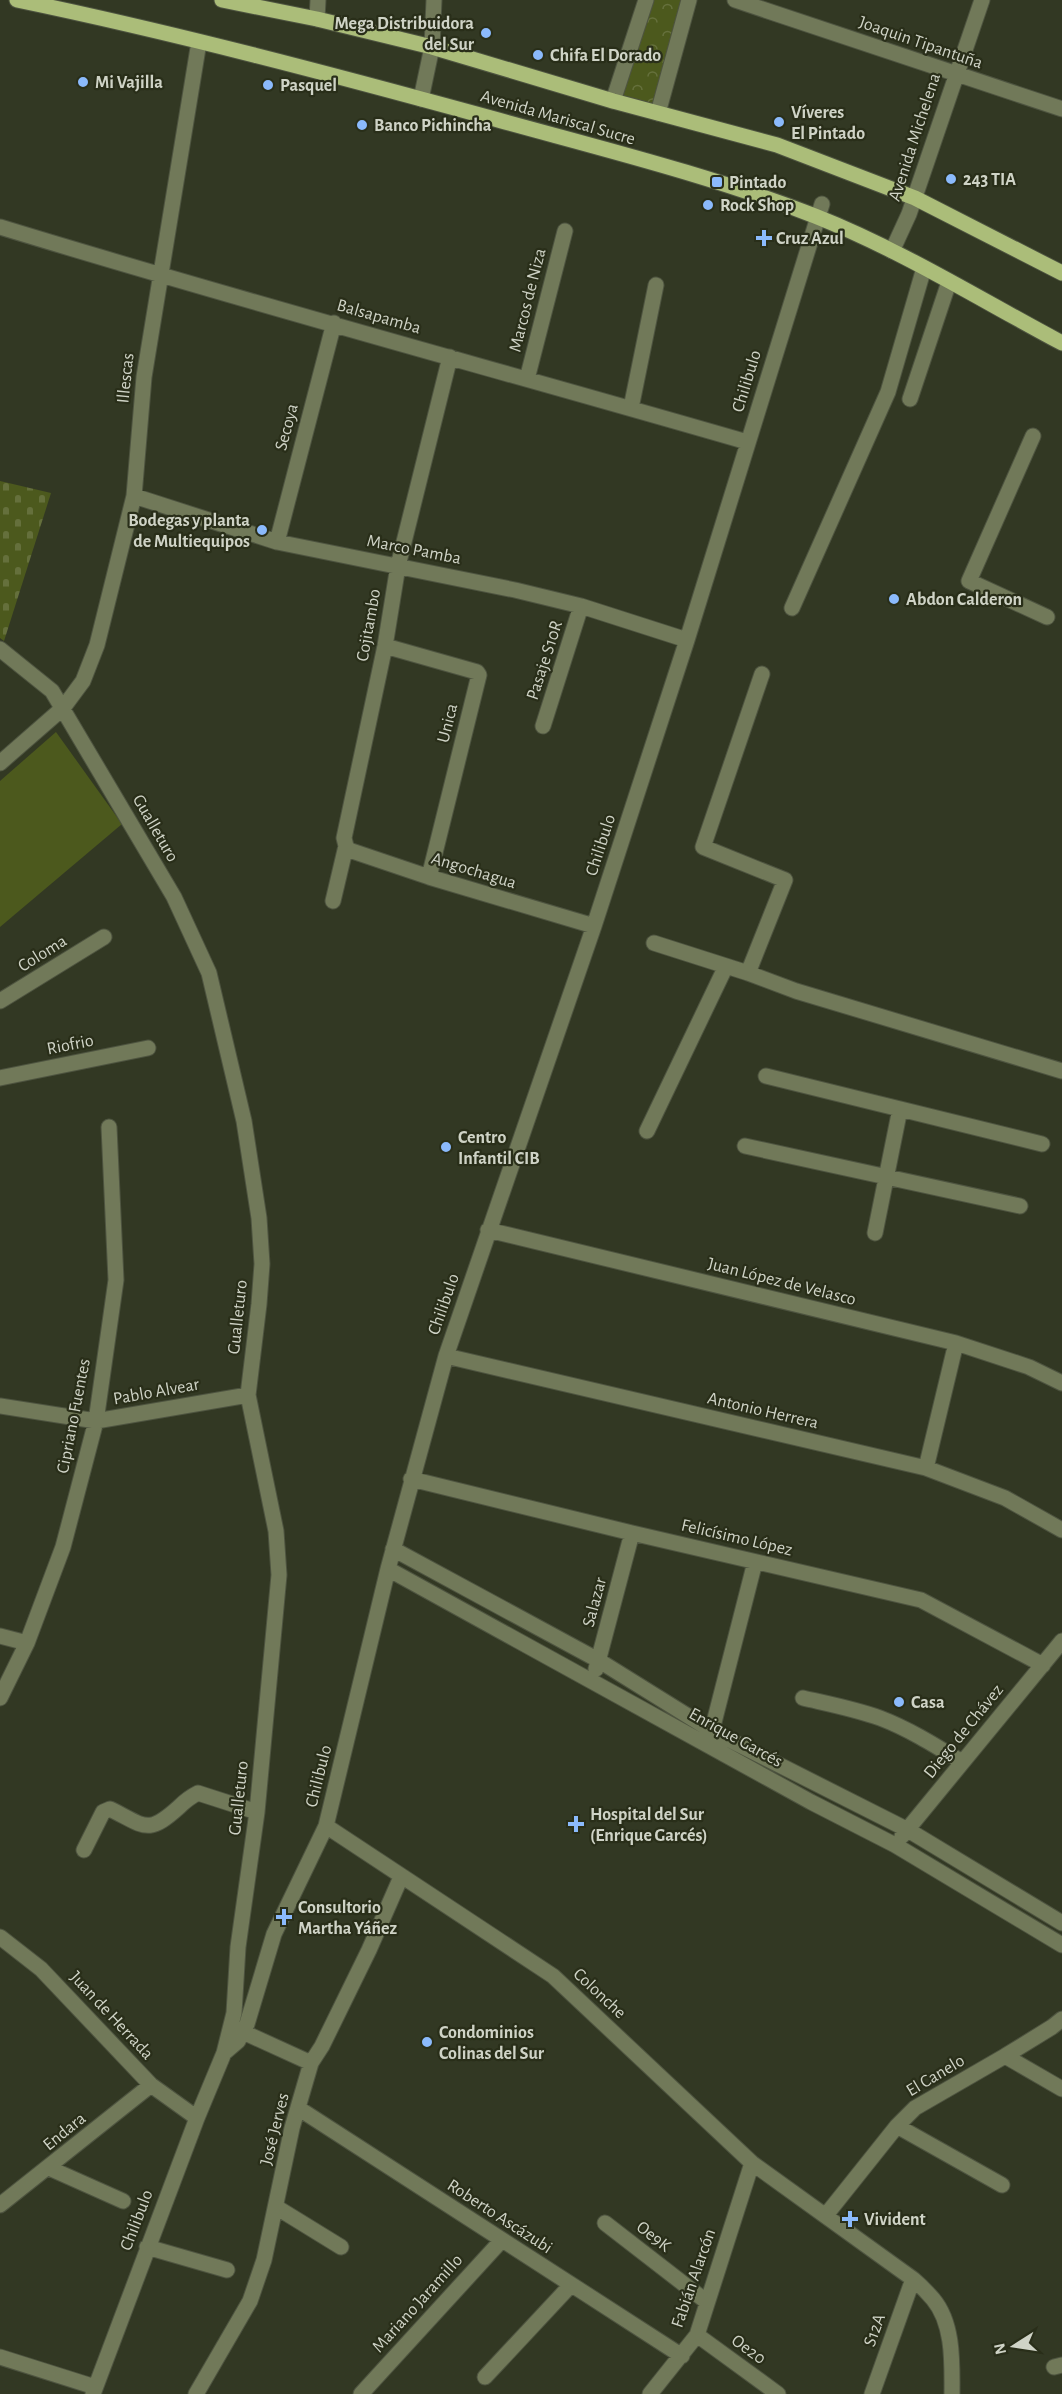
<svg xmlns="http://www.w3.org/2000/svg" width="1062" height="2394" font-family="'Alegreya Sans',sans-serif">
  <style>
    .cemetery { fill: url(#cemetery-stones) }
    .park { fill: url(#park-crowns) }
    .pitch { fill: #4c591d }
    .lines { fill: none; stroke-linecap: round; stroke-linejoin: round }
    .minor-casing { stroke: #4e5440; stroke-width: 17 }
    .major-casing { stroke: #4e5440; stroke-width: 17 }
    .minor { stroke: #717959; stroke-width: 15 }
    .major { stroke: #abbd79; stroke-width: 15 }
    .poi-dot { fill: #8bbafc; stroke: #292e19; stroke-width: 2 }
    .labels { text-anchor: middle; stroke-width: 4.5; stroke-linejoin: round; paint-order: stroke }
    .poi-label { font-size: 18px; font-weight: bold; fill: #cfd3c6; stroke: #292e19; text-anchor: start }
    .street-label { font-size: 18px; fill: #cfd3c6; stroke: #292e19 }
  </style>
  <defs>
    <pattern id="cemetery-stones" width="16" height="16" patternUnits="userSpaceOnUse" patternTransform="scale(1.5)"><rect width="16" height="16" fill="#4c591d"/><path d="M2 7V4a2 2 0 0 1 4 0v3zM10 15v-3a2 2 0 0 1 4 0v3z" fill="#65703c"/></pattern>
    <pattern id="park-crowns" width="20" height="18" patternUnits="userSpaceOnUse" patternTransform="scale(1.5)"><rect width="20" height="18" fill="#4c591d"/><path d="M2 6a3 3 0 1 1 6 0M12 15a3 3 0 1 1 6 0" fill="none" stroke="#65703c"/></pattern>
  </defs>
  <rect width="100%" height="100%" fill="#323823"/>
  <path class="cemetery" d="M0,481l51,12 -47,148 -4,-3z"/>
  <path class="park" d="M646,0h43l-31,113 -45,-12z"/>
  <path class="pitch" d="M56,732l66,92 -122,103v-146z"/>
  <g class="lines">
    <g class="minor-casing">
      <path id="minor" d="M735,0l327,109
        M317,19l1,-19
        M421,99l11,-52 2,-47
        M613,101l33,-101
        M658,113l31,-113
        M0,227c248,76 498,143 747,215
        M892,251l17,-37 73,-214
        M527,379l38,-148
        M910,399l39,-117
        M631,408l25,-123
        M1033,436l-64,145 78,36
        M134,496l143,46 238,48 66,16 106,34
        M277,542l57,-219
        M792,608l96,-216 36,-124
        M385,646l92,26 2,3 -50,202
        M0,649l52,42 122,206 35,76 35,148 15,97 3,46 -3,40 -11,91 28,136 3,44 -22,237 -19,135 -4,66 -10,40
        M543,726l38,-120
        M0,763l63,-55 20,-27 14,-36 37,-149 10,-119 55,-335
        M346,846l3,4 80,27 165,49
        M333,901l13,-55 -2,-8 41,-192 13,-80 52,-209
        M654,943l94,30 48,18 266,80
        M748,973l37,-93 -82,-33 59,-173
        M0,1001l104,-64
        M766,1076l276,68
        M0,1078l148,-30
        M647,1131l79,-165
        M745,1146l275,60
        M488,1230l468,113 73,24 33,16
        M875,1233l25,-124
        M446,1356l480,112 79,30 57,32
        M0,1406l96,15 152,-26
        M926,1468l30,-125
        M411,1479l221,54 289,67 122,65
        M393,1549l205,111 114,71 196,99 154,93
        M388,1569l423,233 84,43 167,100
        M0,1636l27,7
        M596,1669l36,-136
        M0,1698l27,-55 36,-96 33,-126 20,-141 -7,-153
        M803,1698c26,6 52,11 77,20 29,11 56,28 82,44
        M710,1738l45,-176
        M326,1826l227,150 199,187 161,116c7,6 14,13 20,20 21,25 19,65 19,95
        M902,1836l160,-195
        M84,1850l19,-38 7,-3c35,17 37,27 69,-2 6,-6 11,-10 19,-14l59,19
        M0,1937l41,32 110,116 46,33
        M243,2032l68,31
        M1005,2056l57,33
        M298,2108l384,248
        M897,2126l105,59
        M49,2168l74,33
        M0,2205l151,-120
        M276,2207l65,40
        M826,2215l71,-89 18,-18 90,-52 47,-29 10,-8
        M605,2223l102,79
        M147,2247l80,23
        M697,2335l81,59
        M0,2357l95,30
        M1054,2367l8,-2
        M485,2377l86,-92
        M93,2394l104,-276 27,-65 14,-12 9,-17 27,-90 52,-108 62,-257 58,-213 148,-430 93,-286 135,-436
        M196,2394l54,-93 14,-41 28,-132 19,-65 11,-17 47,-96 32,-73
        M361,2394l140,-153
        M650,2394l47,-59 55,-172
        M872,2394l41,-115"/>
    </g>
    <g class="major-casing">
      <path id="major" d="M17,0c159,33 317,75 474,118 108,30 219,57 324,98 86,34 166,84 247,127
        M222,0l95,19 115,28 181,54 164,44 138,53 147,75"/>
    </g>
    <use href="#minor" class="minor"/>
    <use href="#major" class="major"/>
  </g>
  <g class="poi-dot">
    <circle cx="486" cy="33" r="6"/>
    <circle cx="538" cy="55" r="6"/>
    <circle cx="83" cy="82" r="6"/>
    <circle cx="268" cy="85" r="6"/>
    <circle cx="779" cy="122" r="6"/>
    <circle cx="362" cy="125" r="6"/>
    <circle cx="951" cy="179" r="6"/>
    <rect x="711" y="176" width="12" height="12" rx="3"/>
    <circle cx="708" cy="205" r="6"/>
    <path d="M761 229h6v6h6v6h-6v6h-6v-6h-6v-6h6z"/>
    <circle cx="262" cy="530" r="6"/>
    <circle cx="894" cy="599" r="6"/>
    <circle cx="446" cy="1147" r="6"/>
    <circle cx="899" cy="1702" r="6"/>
    <path d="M573 1815h6v6h6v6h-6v6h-6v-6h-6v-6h6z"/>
    <path d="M281 1908h6v6h6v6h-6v6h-6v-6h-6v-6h6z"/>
    <circle cx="427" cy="2042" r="6"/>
    <path d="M847 2210h6v6h6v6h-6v6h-6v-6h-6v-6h6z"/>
  </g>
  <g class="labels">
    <g class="poi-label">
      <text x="474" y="29" text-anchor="end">Mega Distribuidora<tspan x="474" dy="21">del Sur</tspan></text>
      <text x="550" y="61">Chifa El Dorado</text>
      <text x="95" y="88">Mi Vajilla</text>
      <text x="280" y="91">Pasquel</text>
      <text x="791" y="118">Víveres<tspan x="791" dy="21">El Pintado</tspan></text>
      <text x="374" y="131">Banco Pichincha</text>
      <text x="963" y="185">243 TIA</text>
      <text x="729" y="188">Pintado</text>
      <text x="720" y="211">Rock Shop</text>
      <text x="776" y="244">Cruz Azul</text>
      <text x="250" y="526" text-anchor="end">Bodegas y planta<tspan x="250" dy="21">de Multiequipos</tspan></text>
      <text x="906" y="605">Abdon Calderon</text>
      <text x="458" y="1143">Centro<tspan x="458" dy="21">Infantil CIB</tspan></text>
      <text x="911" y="1708">Casa</text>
      <text x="590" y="1820">Hospital del Sur<tspan x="590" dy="21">(Enrique Garcés)</tspan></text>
      <text x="298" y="1913">Consultorio<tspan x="298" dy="21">Martha Yáñez</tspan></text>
      <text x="439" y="2038">Condominios<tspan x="439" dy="21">Colinas del Sur</tspan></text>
      <text x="864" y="2225">Vivident</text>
    </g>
    <g class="street-label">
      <text transform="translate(921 42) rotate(19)" y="6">Joaquin Tipantuña</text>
      <text transform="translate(558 117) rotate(16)" y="6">Avenida Mariscal Sucre</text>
      <text transform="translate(914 137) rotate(-72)" y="6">Avenida Michelena</text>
      <text transform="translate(527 300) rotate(-76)" y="6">Marcos de Niza</text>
      <text transform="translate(379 316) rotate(16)" y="6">Balsapamba</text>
      <text transform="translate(125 378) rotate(-84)" y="6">Illescas</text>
      <text transform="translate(746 381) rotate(-73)" y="6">Chilibulo</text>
      <text transform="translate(286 427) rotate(-75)" y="6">Secoya</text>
      <text transform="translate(414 549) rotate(11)" y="6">Marco Pamba</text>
      <text transform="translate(368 625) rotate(-80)" y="6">Cojitambo</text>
      <text transform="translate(544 660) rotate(-72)" y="6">Pasaje S10R</text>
      <text transform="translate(447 723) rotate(-76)" y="6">Unica</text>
      <text transform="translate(156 828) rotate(60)" y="6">Gualleturo</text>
      <text transform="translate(600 845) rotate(-72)" y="6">Chilibulo</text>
      <text transform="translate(474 870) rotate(17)" y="6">Angochagua</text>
      <text transform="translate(42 953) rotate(-32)" y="6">Coloma</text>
      <text transform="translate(70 1044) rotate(-11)" y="6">Riofrio</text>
      <text transform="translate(782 1281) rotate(14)" y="6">Juan López de Velasco</text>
      <text transform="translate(443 1304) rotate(-71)" y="6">Chilibulo</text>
      <text transform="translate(237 1317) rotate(-84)" y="6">Gualleturo</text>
      <text transform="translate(156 1391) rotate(-10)" y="6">Pablo Alvear</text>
      <text transform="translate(763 1410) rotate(13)" y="6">Antonio Herrera</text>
      <text transform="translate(73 1416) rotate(-79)" y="6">Cipriano Fuentes</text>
      <text transform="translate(737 1537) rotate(13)" y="6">Felicísimo López</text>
      <text transform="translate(594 1602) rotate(-75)" y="6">Salazar</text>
      <text transform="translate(963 1731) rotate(-51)" y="6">Diego de Chávez</text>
      <text transform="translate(736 1737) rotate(29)" y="6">Enrique Garcés</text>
      <text transform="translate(318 1776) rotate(-76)" y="6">Chilibulo</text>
      <text transform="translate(238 1798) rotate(-84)" y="6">Gualleturo</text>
      <text transform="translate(600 1993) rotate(43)" y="6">Colonche</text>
      <text transform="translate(112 2015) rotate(47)" y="6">Juan de Herrada</text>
      <text transform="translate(935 2075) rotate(-31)" y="6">El Canelo</text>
      <text transform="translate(274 2129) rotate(-76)" y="6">José Jerves</text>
      <text transform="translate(64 2131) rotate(-39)" y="6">Endara</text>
      <text transform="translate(500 2216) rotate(33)" y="6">Roberto Ascázubi</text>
      <text transform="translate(136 2220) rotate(-69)" y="6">Chilibulo</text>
      <text transform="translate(654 2236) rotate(38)" y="6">Oe9K</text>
      <text transform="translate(693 2278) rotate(-71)" y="6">Fabián Alarcón</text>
      <text transform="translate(417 2303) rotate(-48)" y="6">Mariano Jaramillo</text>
      <text transform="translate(874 2330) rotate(-70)" y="6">S12A</text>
      <text transform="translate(749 2349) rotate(36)" y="6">Oe20</text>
    </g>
  </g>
  <g transform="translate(1014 2346) rotate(258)" stroke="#292e19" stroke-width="4.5" paint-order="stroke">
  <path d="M0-4.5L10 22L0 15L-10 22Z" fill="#cfd3c6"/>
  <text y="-9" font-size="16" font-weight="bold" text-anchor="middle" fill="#cfd3c6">N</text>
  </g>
</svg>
